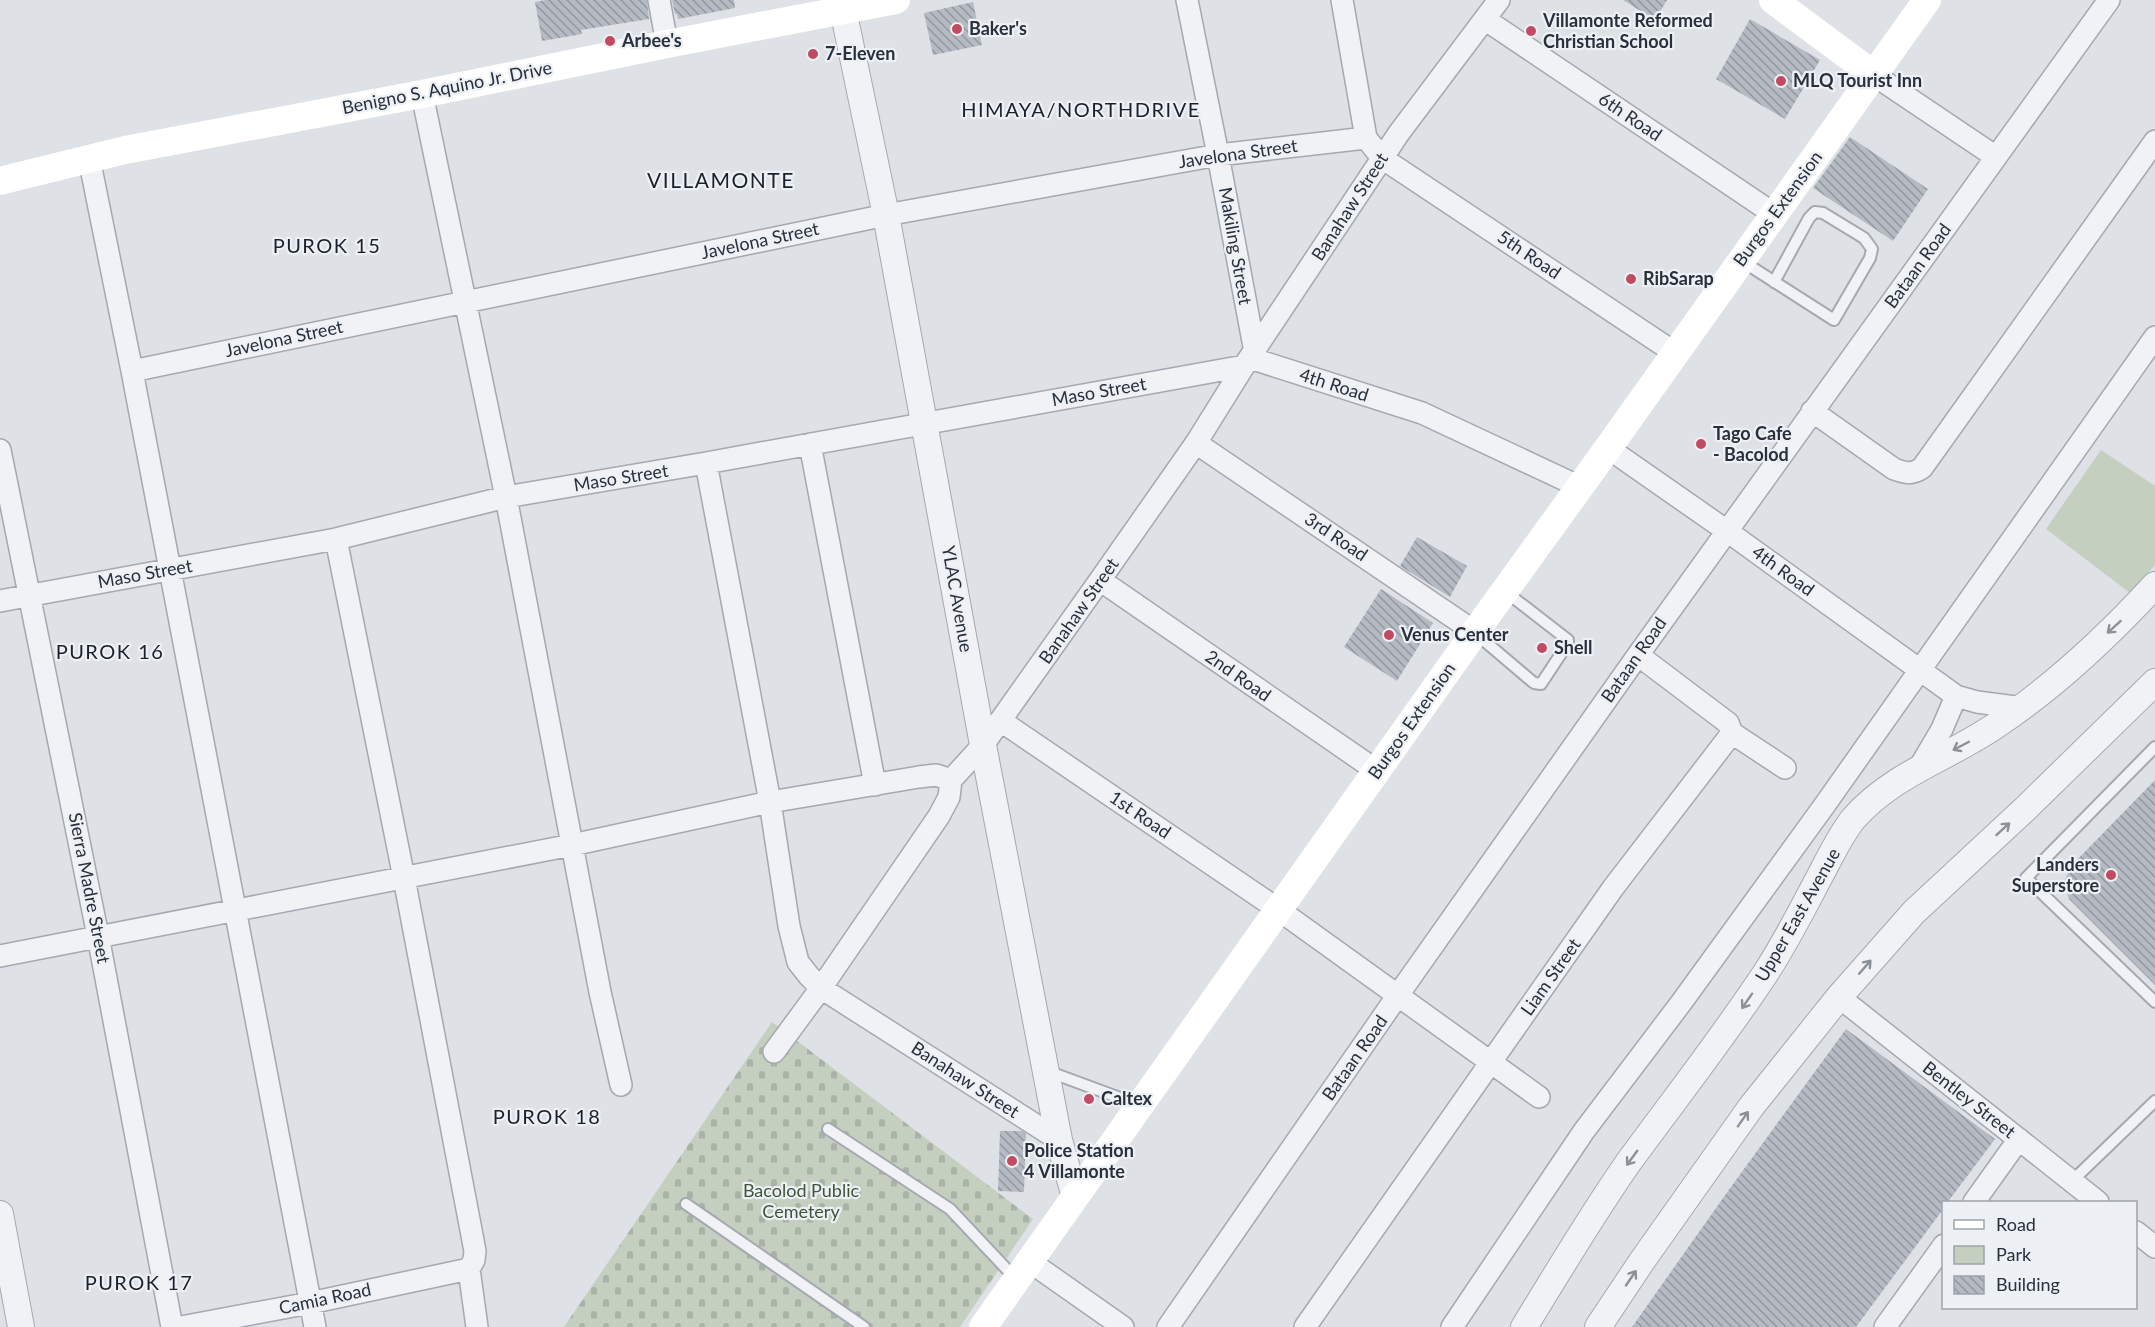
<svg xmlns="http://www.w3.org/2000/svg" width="2155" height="1327" font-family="Lato,sans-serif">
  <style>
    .green { fill: #c4cfc0 }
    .cemetery { fill: url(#cemetery-stones) }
    .building { fill: url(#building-back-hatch) }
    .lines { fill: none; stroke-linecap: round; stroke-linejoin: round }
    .service-casing { stroke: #a4a8b0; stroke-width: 14 }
    .minor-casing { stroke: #a4a8b0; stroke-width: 24 }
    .tertiary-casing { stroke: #a4a8b0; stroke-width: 28 }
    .service { stroke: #f0f2f5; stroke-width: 10 }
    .minor { stroke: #f0f2f5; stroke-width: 21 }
    .tertiary { stroke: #f0f2f5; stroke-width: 26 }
    .secondary { stroke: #fff; stroke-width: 28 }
    .oneway { stroke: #8c9198 }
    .poi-dot { fill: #c34b61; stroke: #edf0f4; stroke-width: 2 }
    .labels { text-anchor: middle; stroke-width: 4.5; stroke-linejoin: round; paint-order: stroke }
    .poi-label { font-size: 18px; font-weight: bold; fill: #28303c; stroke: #edf0f4; text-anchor: start }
    .street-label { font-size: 18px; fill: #28303c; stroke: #edf0f4 }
    .park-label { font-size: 18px; fill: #3e5637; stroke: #edf0f4 }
    .neighbourhood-label { font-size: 20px; letter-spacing: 1.5px; fill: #1b212c; stroke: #edf0f4 }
    .quarter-label { font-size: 21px; letter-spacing: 1.5px; fill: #1b212c; stroke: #edf0f4 }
  </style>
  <defs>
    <pattern id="cemetery-stones" width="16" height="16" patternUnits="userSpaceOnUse" patternTransform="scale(1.5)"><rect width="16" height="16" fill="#c4cfc0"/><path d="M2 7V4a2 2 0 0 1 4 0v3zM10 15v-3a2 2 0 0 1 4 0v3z" fill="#a8b2a6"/></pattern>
    <pattern id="building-back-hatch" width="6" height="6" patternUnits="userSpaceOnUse" patternTransform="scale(1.5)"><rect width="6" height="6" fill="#b5bbc3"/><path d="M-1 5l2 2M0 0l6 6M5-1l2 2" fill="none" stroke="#9398a0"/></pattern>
  </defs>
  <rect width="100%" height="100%" fill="#dee1e6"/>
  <path class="green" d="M2101,450l54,36v79l-25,28 -84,-64z"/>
  <path class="cemetery" d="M772,1022l261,197 -73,108h-396z"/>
  <path class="building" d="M545,0h102l2,19 -68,11 1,4 -40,7 -7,-39z
    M672,0h62l1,8 -57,11 -1,-5h-2z
    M1623,0h44l-12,20z
    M973,2l9,43 -49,10 -9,-42z
    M1750,19l70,41 -35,59 -69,-40z
    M1850,137l78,52 -35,52 -80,-53z
    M1417,537l50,29 -17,31 -50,-31z
    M1381,589l52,34 -36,58 -53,-34z
    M2155,780v205l-86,-86 -5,-16 6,-16z
    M1846,1029l149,110 -48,64h-3v5l-88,119h-224l96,-136z
    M1000,1131h22l4,3 -2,58 -26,-1z"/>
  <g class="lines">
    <g class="service-casing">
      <path id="service" d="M1742,261l92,59 36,-62 2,-9 -8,-11 -41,-25 -8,-1 -6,6 -35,64
        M1475,633l59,50 7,1 27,-41v-3l-62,-48
        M2155,747l-129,131 129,124
        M1047,1071l92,34
        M828,1129l122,80 66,70
        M2072,1181l83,-80
        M686,1204l178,123"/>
    </g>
    <g class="minor-casing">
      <path id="minor" d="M659,0l8,44
        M1187,0l31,155 37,197
        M1342,0l24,138
        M1486,20l288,194
        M1874,75l122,82
        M422,94l84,403 94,495 21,93
        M89,158l43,213 183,956
        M1250,358l172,55 158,74
        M132,371l754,-156 332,-60 148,-17 16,20 293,195
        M1812,411l82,58c11,4 18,6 28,-1l233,-327
        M1196,443l279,189
        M810,444l65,341
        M1608,448l119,83 229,165 21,6 46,6
        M0,450l98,486 74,391
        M706,463l64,339 19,124 9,36 11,14 12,12 -47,64
        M336,539l68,339 71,373 -1,9 -5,9 8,58
        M1100,580l277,191
        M0,601l336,-62 170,-42 200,-34 538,-97
        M1001,721l278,189 260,187
        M1732,733l53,35
        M1919,768l23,-39 14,-33
        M0,956l572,-111 198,-43 149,-25 17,-2 15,5
        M1839,997l259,205
        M1059,1140l-238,-152 118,-172 10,-19 2,-17 32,-35 117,-165 96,-137 48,-77 155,-233 100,-133
        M1974,1202l45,-63
        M2136,1232l19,15
        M1029,1261l94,66
        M181,1327l129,-24 159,-34
        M1168,1327l230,-332 240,-340 471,-655
        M1305,1327l308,-439 119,-155 -4,-10 -90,-68
        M1452,1327l132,-196 97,-128 143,-197 331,-469
        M1885,1327l59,-82"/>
    </g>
    <g class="tertiary-casing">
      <path id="tertiary" d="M841,0l45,215 97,530 76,395 16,57
        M0,1214l21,113
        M1524,1327c34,-55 67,-111 104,-164 46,-63 94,-124 137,-189 21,-32 38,-66 56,-100 10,-19 20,-40 33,-56 39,-44 94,-60 141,-92 59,-39 112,-89 160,-141
        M1598,1327l44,-66 109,-154 88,-110 75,-85 111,-103 130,-127"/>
    </g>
    <use href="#service" class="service"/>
    <use href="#minor" class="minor"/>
    <use href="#tertiary" class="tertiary"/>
    <path class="secondary" d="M1773,0l101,75
      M0,181l125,-31 297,-56 245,-50 229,-44
      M983,1327l492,-695 133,-184 319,-448"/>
  </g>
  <defs><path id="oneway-shaft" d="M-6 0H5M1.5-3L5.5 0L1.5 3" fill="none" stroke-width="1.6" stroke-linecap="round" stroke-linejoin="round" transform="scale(1.5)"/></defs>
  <g class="oneway">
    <use href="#oneway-shaft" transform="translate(2114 627) rotate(138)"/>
    <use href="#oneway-shaft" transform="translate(1961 746) rotate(152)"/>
    <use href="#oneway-shaft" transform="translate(2003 829) rotate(-42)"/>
    <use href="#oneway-shaft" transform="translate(1865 967) rotate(-49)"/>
    <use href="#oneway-shaft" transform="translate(1747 1001) rotate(125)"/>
    <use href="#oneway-shaft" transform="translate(1743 1119) rotate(-55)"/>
    <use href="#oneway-shaft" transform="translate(1632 1158) rotate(126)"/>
    <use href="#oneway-shaft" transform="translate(1631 1278) rotate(-56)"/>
  </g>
  <g class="poi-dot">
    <circle cx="957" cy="29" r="6"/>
    <circle cx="1531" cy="31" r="6"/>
    <circle cx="610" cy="41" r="6"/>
    <circle cx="813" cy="54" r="6"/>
    <circle cx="1781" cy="81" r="6"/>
    <circle cx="1631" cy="279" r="6"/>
    <circle cx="1701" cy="444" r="6"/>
    <circle cx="1389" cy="635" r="6"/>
    <circle cx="1542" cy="648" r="6"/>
    <circle cx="2111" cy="875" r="6"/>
    <circle cx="1089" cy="1099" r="6"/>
    <circle cx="1012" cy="1161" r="6"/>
  </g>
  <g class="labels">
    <g class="poi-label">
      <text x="1543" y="27">Villamonte Reformed<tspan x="1543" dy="21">Christian School</tspan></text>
      <text x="969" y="35">Baker's</text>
      <text x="622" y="47">Arbee's</text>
      <text x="825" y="60">7-Eleven</text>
      <text x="1793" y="87">MLQ Tourist Inn</text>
      <text x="1643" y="285">RibSarap</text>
      <text x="1713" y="440">Tago Cafe<tspan x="1713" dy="21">- Bacolod</tspan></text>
      <text x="1401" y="641">Venus Center</text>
      <text x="1554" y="654">Shell</text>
      <text x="2099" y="871" text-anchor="end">Landers<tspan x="2099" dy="21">Superstore</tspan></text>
      <text x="1101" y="1105">Caltex</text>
      <text x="1024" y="1157">Police Station<tspan x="1024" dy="21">4 Villamonte</tspan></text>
    </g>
    <g class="street-label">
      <text transform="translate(447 88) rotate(-11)" y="6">Benigno S. Aquino Jr. Drive</text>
      <text transform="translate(1630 117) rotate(34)" y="6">6th Road</text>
      <text transform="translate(1238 154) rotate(-8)" y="6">Javelona Street</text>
      <text transform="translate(1350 207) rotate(-57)" y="6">Banahaw Street</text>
      <text transform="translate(1778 209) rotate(-54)" y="6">Burgos Extension</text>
      <text transform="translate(760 241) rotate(-12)" y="6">Javelona Street</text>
      <text transform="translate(1235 246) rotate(80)" y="6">Makiling Street</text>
      <text transform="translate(1529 255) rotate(34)" y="6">5th Road</text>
      <text transform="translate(1918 266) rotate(-54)" y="6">Bataan Road</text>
      <text transform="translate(284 339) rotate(-12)" y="6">Javelona Street</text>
      <text transform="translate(1334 385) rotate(18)" y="6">4th Road</text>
      <text transform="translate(1099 392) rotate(-10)" y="6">Maso Street</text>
      <text transform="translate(621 478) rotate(-9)" y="6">Maso Street</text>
      <text transform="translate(1336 537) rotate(34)" y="6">3rd Road</text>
      <text transform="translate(1783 571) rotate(36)" y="6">4th Road</text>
      <text transform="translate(145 574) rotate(-10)" y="6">Maso Street</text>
      <text transform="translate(957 599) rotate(80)" y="6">YLAC Avenue</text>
      <text transform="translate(1079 611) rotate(-55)" y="6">Banahaw Street</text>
      <text transform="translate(1634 660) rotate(-55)" y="6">Bataan Road</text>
      <text transform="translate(1238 676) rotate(35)" y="6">2nd Road</text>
      <text transform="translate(1412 721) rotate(-55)" y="6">Burgos Extension</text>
      <text transform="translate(1140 815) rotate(34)" y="6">1st Road</text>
      <text transform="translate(89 888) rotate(79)" y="6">Sierra Madre Street</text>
      <text transform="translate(1798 915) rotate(-60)" y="6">Upper East Avenue</text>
      <text transform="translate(1551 977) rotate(-55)" y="6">Liam Street</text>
      <text transform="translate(1355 1058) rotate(-55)" y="6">Bataan Road</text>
      <text transform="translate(965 1080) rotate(33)" y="6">Banahaw Street</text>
      <text transform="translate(1969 1100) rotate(38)" y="6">Bentley Street</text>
      <text transform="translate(325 1299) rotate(-12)" y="6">Camia Road</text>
    </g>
    <g class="park-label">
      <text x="801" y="1197">Bacolod Public<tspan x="801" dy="21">Cemetery</tspan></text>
    </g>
    <g class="neighbourhood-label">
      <text x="1081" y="117">HIMAYA/NORTHDRIVE</text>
      <text x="327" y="253">PUROK 15</text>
      <text x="110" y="659">PUROK 16</text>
      <text x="547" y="1124">PUROK 18</text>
      <text x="139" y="1290">PUROK 17</text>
    </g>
    <g class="quarter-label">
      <text x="721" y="188">VILLAMONTE</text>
    </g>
  </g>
  <rect x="1942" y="1201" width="195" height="108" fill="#edf0f4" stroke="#9ea3aa" stroke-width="1.5"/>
  <rect x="1954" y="1220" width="30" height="9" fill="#ffffff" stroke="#9ea3aa" stroke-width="1.5"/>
  <text x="1996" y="1231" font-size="18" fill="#28303c">Road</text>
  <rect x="1954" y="1246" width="30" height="18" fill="#c4cfc0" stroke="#9ea3aa" stroke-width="1.5"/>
  <text x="1996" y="1261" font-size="18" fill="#28303c">Park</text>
  <rect x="1954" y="1276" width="30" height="18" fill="url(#building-back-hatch)" stroke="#9ea3aa" stroke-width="1.5"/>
  <text x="1996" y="1291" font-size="18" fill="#28303c">Building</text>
</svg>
